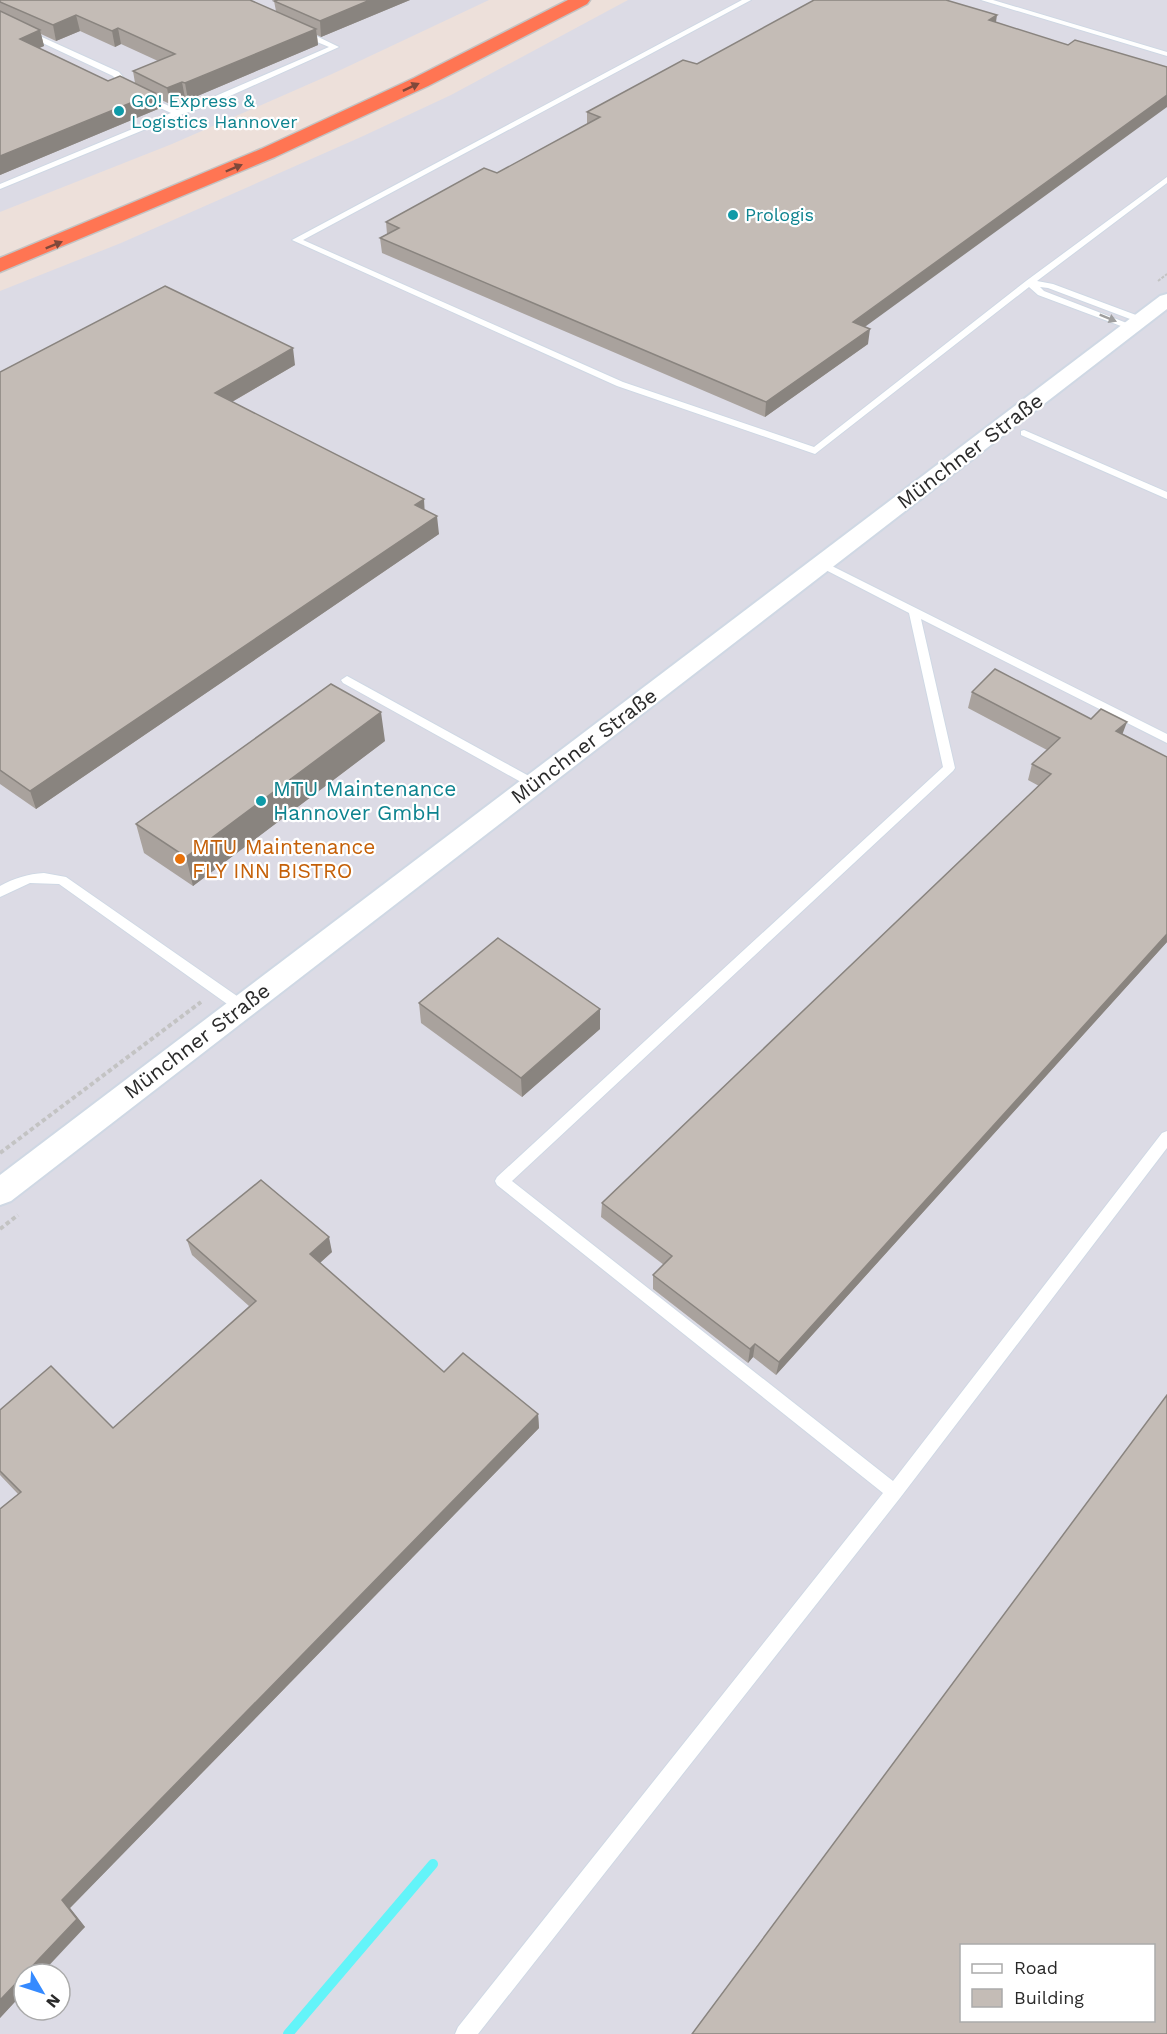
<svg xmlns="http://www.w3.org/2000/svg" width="1167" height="2034" font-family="'Work Sans',sans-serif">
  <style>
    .industrial { fill: #dcdbe5; fill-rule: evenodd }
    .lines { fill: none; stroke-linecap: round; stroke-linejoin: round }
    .stream { stroke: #63f4f9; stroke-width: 10 }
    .lane-casing { stroke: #cfd8e4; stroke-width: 2 }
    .street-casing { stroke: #cfd8e4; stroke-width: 4 }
    .highway-casing { stroke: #c3c3c3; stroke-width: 3 }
    .path-far1 { stroke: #c3c3c3; stroke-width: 2; stroke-dasharray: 3 1.5; stroke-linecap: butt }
    .path { stroke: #c3c3c3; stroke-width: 4; stroke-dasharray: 4.5 3; stroke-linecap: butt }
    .lane { fill: #fff; fill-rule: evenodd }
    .street { fill: #fff; fill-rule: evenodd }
    .highway { fill: #ff7553; fill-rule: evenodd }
    .wall { fill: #a9a29d; fill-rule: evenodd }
    .shaded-wall { fill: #89847f }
    .building { fill: #c4bcb6; stroke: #89847f; stroke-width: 1.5; fill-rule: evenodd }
    .oneway { fill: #7f483a }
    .oneway2 { fill: #9f9f9f }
    .culture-dot { fill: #0f9aa8; stroke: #fff; stroke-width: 2 }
    .food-dot { fill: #e8710a; stroke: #fff; stroke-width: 2 }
    .labels { text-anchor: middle; stroke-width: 4.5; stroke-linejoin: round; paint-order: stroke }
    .far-culture-label { font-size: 18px; fill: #0d838f; stroke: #fff; text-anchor: start }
    .street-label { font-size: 21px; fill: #2a2a2a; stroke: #fff }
    .culture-label { font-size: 21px; fill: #0d838f; stroke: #fff; text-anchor: start }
    .food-label { font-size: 21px; fill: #c56008; stroke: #fff; text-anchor: start }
  </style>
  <rect width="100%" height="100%" fill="#ede0da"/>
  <path class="industrial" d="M0,0h489l-157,74 -160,70 -172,68z
    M628,0h539v2034h-1167v-1743l121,-48 240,-106 90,-42zM962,1946h192v74h-192zM24,1974h36v36h-36z"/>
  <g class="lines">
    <path class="stream" d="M288,2034l145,-170"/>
    <g class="lane-casing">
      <path id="lane" d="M742,0h9l-448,240 320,142 191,65 212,-166 141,-104v6l-130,98 16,3 91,34v4h-6l-90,-34 -8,-1 4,4 93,36 -8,2 -91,-34 -9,-8 -214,167 -198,-68 -325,-146z
        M981,0h12l174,52v4z
        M0,18l119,54 13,16 45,22 27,-9 125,-54 -31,-13v-4h6l35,17 -129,58 -30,10 -180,74v-5l171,-71 -45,-21 -13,-16 -113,-53z
        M1024,430l143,62v7l-146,-64v-4z
        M822,561l345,173v9l-246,-124 34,149 -2,3 -441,410 381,300 269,-348 5,-2v17l-267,350 -422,536h-23l3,-7 425,-534 -386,-308 -2,-4 2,-4 446,-410 -34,-154 -91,-47 -1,-2z
        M347,676l191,105 2,3 -6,4 -4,-1 -187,-104 -2,-3z
        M44,873l22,4 181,126 2,4 -2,4h-10l-178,-127 -29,-1 -30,14v-11c14,-8 28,-12 44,-13z"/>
    </g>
    <g class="street-casing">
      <path id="street" d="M1167,294v15l-1156,892 -11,4v-30l1160,-879z"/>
    </g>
    <g class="highway-casing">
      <path id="highway" d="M568,0h22l-3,4 -159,82 -153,71 -275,115v-14l261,-109 153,-71z"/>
    </g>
    <path class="path-far1" d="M1158,281l9,-7"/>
    <path class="path" d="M0,1153l201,-151
      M0,1229l18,-14"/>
    <use href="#lane" class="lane"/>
    <use href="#street" class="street"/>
    <use href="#highway" class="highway"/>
  </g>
  <path class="wall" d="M0,0l276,11 -2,-10 4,-1h132l-89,37 -4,-2 1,10 -130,55 -3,-2 -15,6 -15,-7 3,12 -158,66zM80,31l35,16 6,-3 37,17 -25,10 2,12 -27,-2 -69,-33 5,-2 -3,-12 15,7z
    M683,60l182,267 3,17 -103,73 -383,-164 -2,-15 7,-4 -1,-12 111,-49 90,-49v-12z
    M295,365l-63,37 192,97v11l15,24 -403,275 -36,-25v-412z
    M972,692l151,42 44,23v185l-391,433 -23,-18 -5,6 -95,-74v-14l11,-10 -63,-48 1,-14 437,-417 -11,-6 4,-16 15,-14 -79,-42z
    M385,741l-192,145 -49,-33 -8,-29z
    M419,1003l181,26 -78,68 -101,-74z
    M187,1240l145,12 -12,11 124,109 94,42 1,14 -469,480 15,19 -61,47v18l-24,26v-509l18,-15 -18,-19v-65l113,18 136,-122 -57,-51z"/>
  <path class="shaded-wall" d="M370,0h40l-89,37 -1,-16z
    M76,15l4,16 -24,10 -3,-16z
    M997,15l-2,14 -6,-9z
    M118,28l3,16 -6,3 -3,-16z
    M316,29l2,16 -130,55 -3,-17z
    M40,30l4,16 -21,9 -3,-16z
    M182,82l3,16 -15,6 -3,-16z
    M155,93l3,16 -158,66v-19z
    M1167,95v12l-316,230 2,-15z
    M870,329l-2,15 -103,73 1,-15z
    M293,348l2,17 -77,45 -3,-17z
    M424,499l1,18 -10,-12z
    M437,516l2,18 -403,275 -6,-18z
    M381,712l4,29 -192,145 -7,-29z
    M1127,722l-6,16 -5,-7z
    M1167,934v8l-391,433 3,-13z
    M600,1009v20l-78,68 -1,-19z
    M329,1237l3,15 -19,17 -3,-15z
    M755,1344l-2,13 -5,6 2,-14z
    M538,1414l1,14 -469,480 15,19 -44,47h-16l37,-74z
    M24,1975v17l-24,26v-18z"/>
  <path class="building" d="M0,0h250l66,29 -131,54 -3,-1 -15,6 -34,-17 42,-17 -57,-26 -6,3 -36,-16 -23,10 -53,-23z
    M278,0h92l-50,21 -46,-20z
    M814,0h132l51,15 -8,5 79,25 7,-5 92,27v28l-314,227 17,7 -104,73 -386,-164 19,-10 -13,-6 98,-54 13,5 103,-56 -13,-5 96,-52 14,4z
    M0,11l40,19 -20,9 88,42 12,-5 35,17 -155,63z
    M165,286l128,62 -78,45 209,106 -9,6 22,11 -407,275 -30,-21v-398z
    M995,669l96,50 10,-10 26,13 -11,9 51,26v177l-388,428 -24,-18 -5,5 -97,-74 19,-19 -70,-53 449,-429 -19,-10 28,-26 -88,-46z
    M331,684l50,28 -195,145 -50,-33z
    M498,938l102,71 -79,69 -102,-75z
    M261,1180l68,57 -19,17 134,118 19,-19 75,61 -476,486 15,19 -77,81v-491l21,-17 -21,-21v-61l51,-44 62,62 143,-127 -69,-61z
    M1167,1395v639h-475zM962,1946h192v74h-192z"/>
  <defs><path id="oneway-solid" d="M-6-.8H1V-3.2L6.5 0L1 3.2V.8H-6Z" transform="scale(1.5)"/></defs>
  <g class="oneway">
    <use href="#oneway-solid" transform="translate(411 87) rotate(-25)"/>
    <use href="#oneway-solid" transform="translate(234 168) rotate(-23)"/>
    <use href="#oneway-solid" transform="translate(54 245) rotate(-22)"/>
  </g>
  <use class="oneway2" href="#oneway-solid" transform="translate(1108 318) rotate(22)"/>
  <g class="culture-dot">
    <circle cx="119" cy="111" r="6"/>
    <circle cx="733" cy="215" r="6"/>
    <circle cx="261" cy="801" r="6"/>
  </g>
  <circle class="food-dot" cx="180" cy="859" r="6"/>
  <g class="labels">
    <g class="far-culture-label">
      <text x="131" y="107">GO! Express &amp;<tspan x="131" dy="21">Logistics Hannover</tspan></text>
      <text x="745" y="221">Prologis</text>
    </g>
    <g class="street-label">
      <text transform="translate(970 451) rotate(-37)" y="7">Münchner Straße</text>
      <text transform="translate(584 746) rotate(-37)" y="7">Münchner Straße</text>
      <text transform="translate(197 1041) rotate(-37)" y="7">Münchner Straße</text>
    </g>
    <g class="culture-label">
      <text x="273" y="796">MTU Maintenance<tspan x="273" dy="24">Hannover GmbH</tspan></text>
    </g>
    <g class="food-label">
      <text x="192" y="854">MTU Maintenance<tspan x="192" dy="24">FLY INN BISTRO</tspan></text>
    </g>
  </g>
  <rect x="960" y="1944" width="195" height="78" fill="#ffffff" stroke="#aaaaaa" stroke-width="1.5"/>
  <rect x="972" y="1964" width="30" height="9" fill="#ffffff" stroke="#aaaaaa" stroke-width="1.5"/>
  <text x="1014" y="1974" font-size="18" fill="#2a2a2a">Road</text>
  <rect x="972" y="1989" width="30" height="18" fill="#c4bcb6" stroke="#aaaaaa" stroke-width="1.5"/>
  <text x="1014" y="2004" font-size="18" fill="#2a2a2a">Building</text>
  <g transform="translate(42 1992) rotate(129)"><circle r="28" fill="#ffffff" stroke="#aaaaaa" stroke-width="1.5"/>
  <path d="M0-4.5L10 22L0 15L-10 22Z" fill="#358aff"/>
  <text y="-9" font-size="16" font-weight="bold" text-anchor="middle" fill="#2a2a2a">N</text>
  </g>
</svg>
